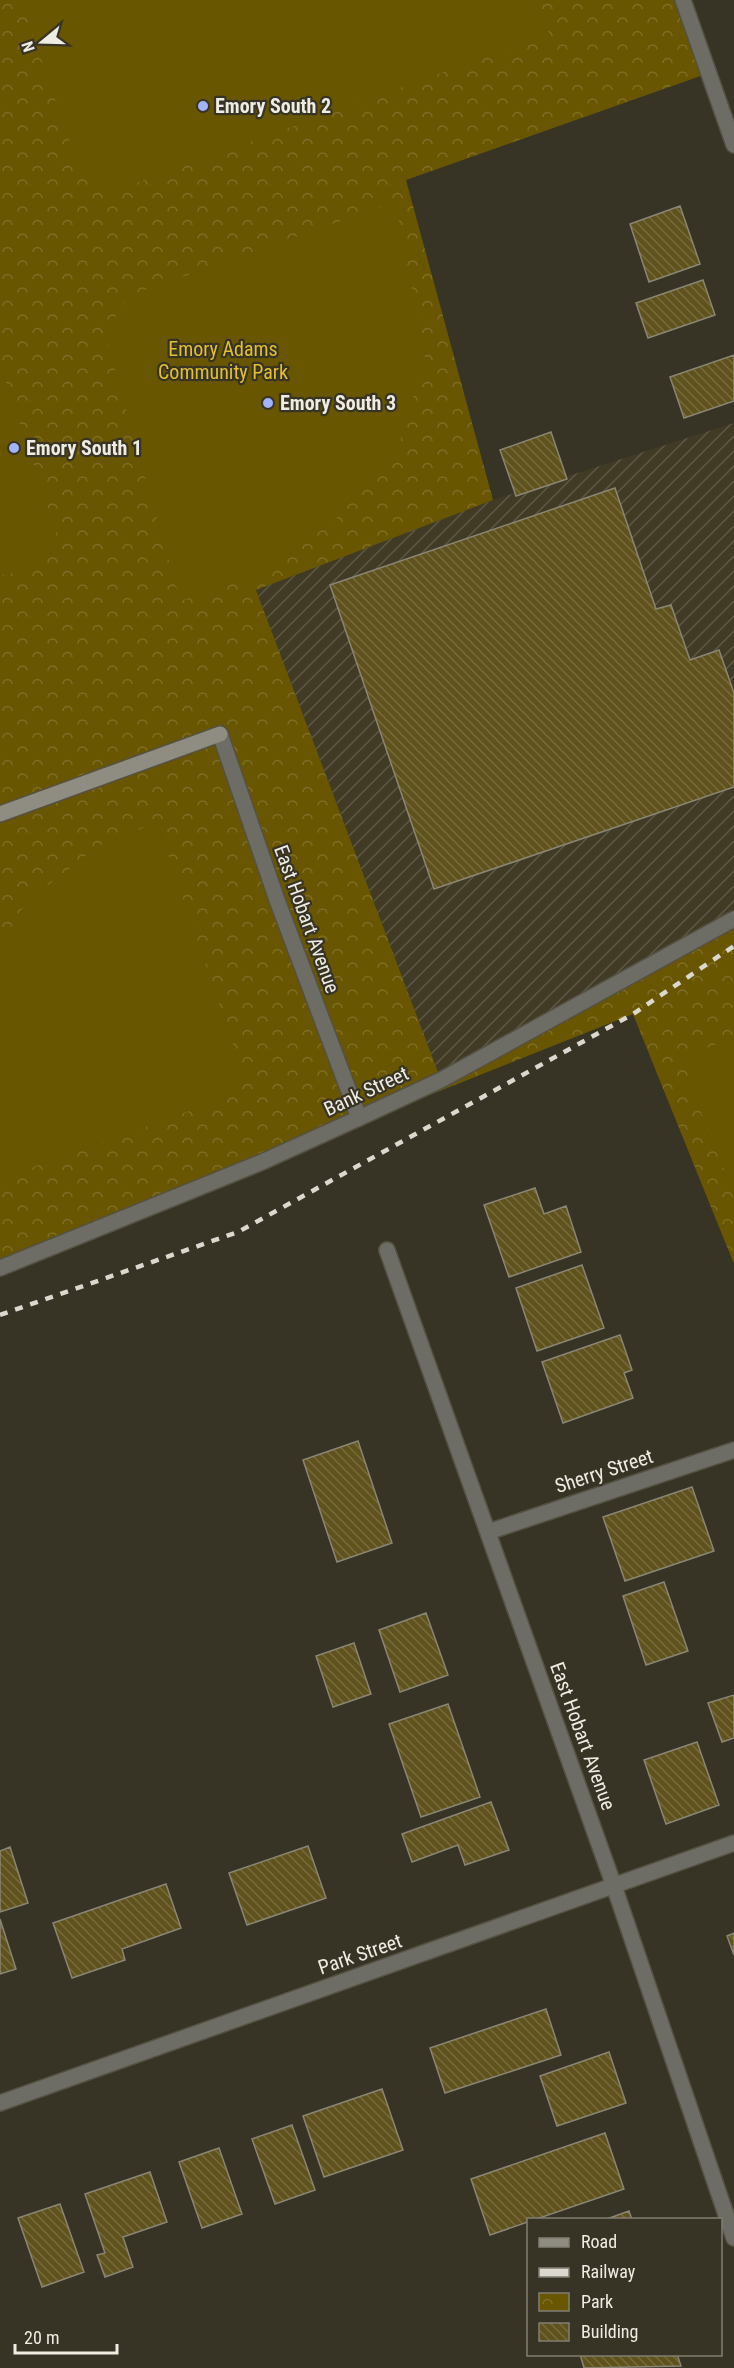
<svg xmlns="http://www.w3.org/2000/svg" width="734" height="2368" font-family="'Roboto Condensed',sans-serif">
  <style>
    .industrial { fill: url(#industrial-furrows) }
    .park { fill: url(#park-crowns) }
    .pitch { fill: #695600 }
    .building { fill: url(#building-back-hatch); stroke: #8a8675; stroke-width: 1.5 }
    .lines { fill: none; stroke-linecap: round; stroke-linejoin: round }
    .lane-casing { stroke: #555143; stroke-width: 18 }
    .street-casing { stroke: #555143; stroke-width: 18 }
    .secondary-casing { stroke: #555143; stroke-width: 18 }
    .lane { stroke: #6e6d65; stroke-width: 15 }
    .street { stroke: #6e6d65; stroke-width: 15 }
    .secondary { stroke: #8f8c81; stroke-width: 15 }
    .rail { stroke: #dbd8cf; stroke-width: 4.5; stroke-dasharray: 8 8; stroke-linecap: butt }
    .poi-dot { fill: #a2b2fd; stroke: #383425; stroke-width: 2 }
    .labels { text-anchor: middle; stroke-width: 4.5; stroke-linejoin: round; paint-order: stroke }
    .poi-label { font-size: 20px; font-weight: bold; fill: #efece3; stroke: #383425; text-anchor: start }
    .park-label { font-size: 20px; fill: #e3c031; stroke: #383425 }
    .street-label { font-size: 20px; fill: #efece3; stroke: #383425 }
  </style>
  <defs>
    <pattern id="industrial-furrows" width="10" height="10" patternUnits="userSpaceOnUse" patternTransform="scale(1.5)"><rect width="10" height="10" fill="#413b26"/><path d="M-1 1l2-2M0 10L10 0M9 11l2-2" fill="none" stroke="#5d5845"/></pattern>
    <pattern id="park-crowns" width="20" height="18" patternUnits="userSpaceOnUse" patternTransform="scale(1.5)"><rect width="20" height="18" fill="#695600"/><path d="M2 6a3 3 0 1 1 6 0M12 15a3 3 0 1 1 6 0" fill="none" stroke="#7f6e25"/></pattern>
    <pattern id="building-back-hatch" width="6" height="6" patternUnits="userSpaceOnUse" patternTransform="scale(1.5)"><rect width="6" height="6" fill="#60521c"/><path d="M-1 5l2 2M0 0l6 6M5-1l2 2" fill="none" stroke="#776b3d"/></pattern>
  </defs>
  <rect width="100%" height="100%" fill="#383425"/>
  <path class="industrial" d="M734,423v496l-293,161 -185,-490 237,-90z"/>
  <path class="park" d="M0,0h684l25,73 -303,107 87,320 -237,90 185,490 293,-161v345l-101,-250 -371,148 -262,99z"/>
  <path class="pitch" d="M21,0h514l14,34 -438,158 -29,-14z
    M395,202l30,156 -27,89 -63,73 -70,52 -85,29 -75,-267 23,-38z
    M0,364l56,168 -12,33 -44,11z
    M157,822l86,252 -15,23 -228,82v-232l26,-45 73,-56z
    M734,1039v155l-36,-89 -16,-49z"/>
  <path class="building" d="M680,206l20,58 -51,18 -19,-58z
    M703,280l12,35 -67,23 -12,-35z
    M734,355v46l-50,17 -14,-41z
    M551,432l16,47 -51,17 -16,-46z
    M615,488l41,121 15,-4 19,55 29,-10 15,43v94l-300,102 -104,-304z
    M535,1188l9,26 22,-8 15,46 -72,25 -25,-72z
    M582,1265l22,63 -67,23 -21,-63z
    M620,1335l12,35 -8,3 9,25 -70,25 -21,-61z
    M358,1441l34,102 -55,19 -34,-102z
    M692,1487l22,64 -89,30 -22,-64z
    M664,1582l24,69 -42,14 -23,-69z
    M426,1613l22,62 -48,17 -21,-62z
    M354,1643l17,51 -38,13 -17,-51z
    M734,1695v43l-12,4 -14,-39z
    M448,1704l32,93 -59,20 -32,-93z
    M697,1742l22,63 -53,19 -22,-64z
    M491,1802l18,48 -44,15 -7,-20 -46,17 -10,-28z
    M308,1846l18,52 -79,27 -18,-52z
    M10,1847l18,56 -28,9v-61z
    M166,1884l15,44 -59,21 3,11 -53,18 -19,-55z
    M0,1919l16,50 -16,5z
    M734,1933v22l-7,-19z
    M546,2009l15,46 -116,38 -15,-45z
    M609,2052l17,51 -69,23 -17,-50z
    M382,2089l21,61 -79,27 -21,-61z
    M292,2125l23,65 -40,14 -23,-65z
    M605,2133l19,56 -134,46 -19,-56z
    M219,2148l23,66 -40,14 -23,-66z
    M150,2172l17,50 -44,15 10,30 -28,10 -8,-22 8,-2 -20,-59z
    M60,2204l24,68 -42,15 -24,-69z
    M629,2211l3,9h-28z
    M580,2354h97l4,12 -97,2z"/>
  <g class="lines">
    <g class="lane-casing">
      <path id="lane" d="M359,1118l82,-38 293,-161"/>
    </g>
    <g class="street-casing">
      <path id="street" d="M683,0l51,145
        M387,1250l227,636 120,352
        M0,1268l262,-106 97,-44 -82,-218 -57,-166
        M488,1532l246,-82
        M0,2103l734,-260"/>
    </g>
    <g class="secondary-casing">
      <path id="secondary" d="M0,814l220,-80"/>
    </g>
    <use href="#lane" class="lane"/>
    <use href="#street" class="street"/>
    <use href="#secondary" class="secondary"/>
    <path class="rail" d="M0,1315l238,-83 395,-218 101,-68"/>
  </g>
  <g class="poi-dot">
    <circle cx="203" cy="106" r="6"/>
    <circle cx="268" cy="403" r="6"/>
    <circle cx="14" cy="448" r="6"/>
  </g>
  <g class="labels">
    <g class="poi-label">
      <text x="215" y="113">Emory South 2</text>
      <text x="280" y="410">Emory South 3</text>
      <text x="26" y="455">Emory South 1</text>
    </g>
    <g class="park-label">
      <text x="223" y="356">Emory Adams<tspan x="223" dy="23">Community Park</tspan></text>
    </g>
    <g class="street-label">
      <text transform="translate(307 919) rotate(70)" y="7">East Hobart Avenue</text>
      <text transform="translate(366 1091) rotate(-25)" y="7">Bank Street</text>
      <text transform="translate(604 1471) rotate(-18)" y="7">Sherry Street</text>
      <text transform="translate(583 1736) rotate(70)" y="7">East Hobart Avenue</text>
      <text transform="translate(360 1954) rotate(-19)" y="7">Park Street</text>
    </g>
  </g>
  <rect x="527" y="2218" width="195" height="138" fill="#383425" stroke="#817e71" stroke-width="1.5"/>
  <rect x="539" y="2238" width="30" height="9" fill="#8f8c81" stroke="#817e71" stroke-width="1.5"/>
  <text x="581" y="2248" font-size="18" fill="#efece3">Road</text>
  <rect x="539" y="2268" width="30" height="9" fill="#dbd8cf" stroke="#817e71" stroke-width="1.5"/>
  <text x="581" y="2278" font-size="18" fill="#efece3">Railway</text>
  <rect x="539" y="2293" width="30" height="18" fill="url(#park-crowns)" stroke="#817e71" stroke-width="1.5"/>
  <text x="581" y="2308" font-size="18" fill="#efece3">Park</text>
  <rect x="539" y="2323" width="30" height="18" fill="url(#building-back-hatch)" stroke="#817e71" stroke-width="1.5"/>
  <text x="581" y="2338" font-size="18" fill="#efece3">Building</text>
  <g transform="translate(42 42) rotate(251)" stroke="#383425" stroke-width="4.5" paint-order="stroke">
  <path d="M0-4.5L10 22L0 15L-10 22Z" fill="#efece3"/>
  <text y="-9" font-size="16" font-weight="bold" text-anchor="middle" fill="#efece3">N</text>
  </g>
  <path d="M15 2344v9h102v-9" fill="none" stroke="#efece3" stroke-width="3"/>
  <text x="24" y="2344" font-size="18" fill="#efece3" stroke="#383425" stroke-width="4.5" paint-order="stroke">20 m</text>
</svg>
